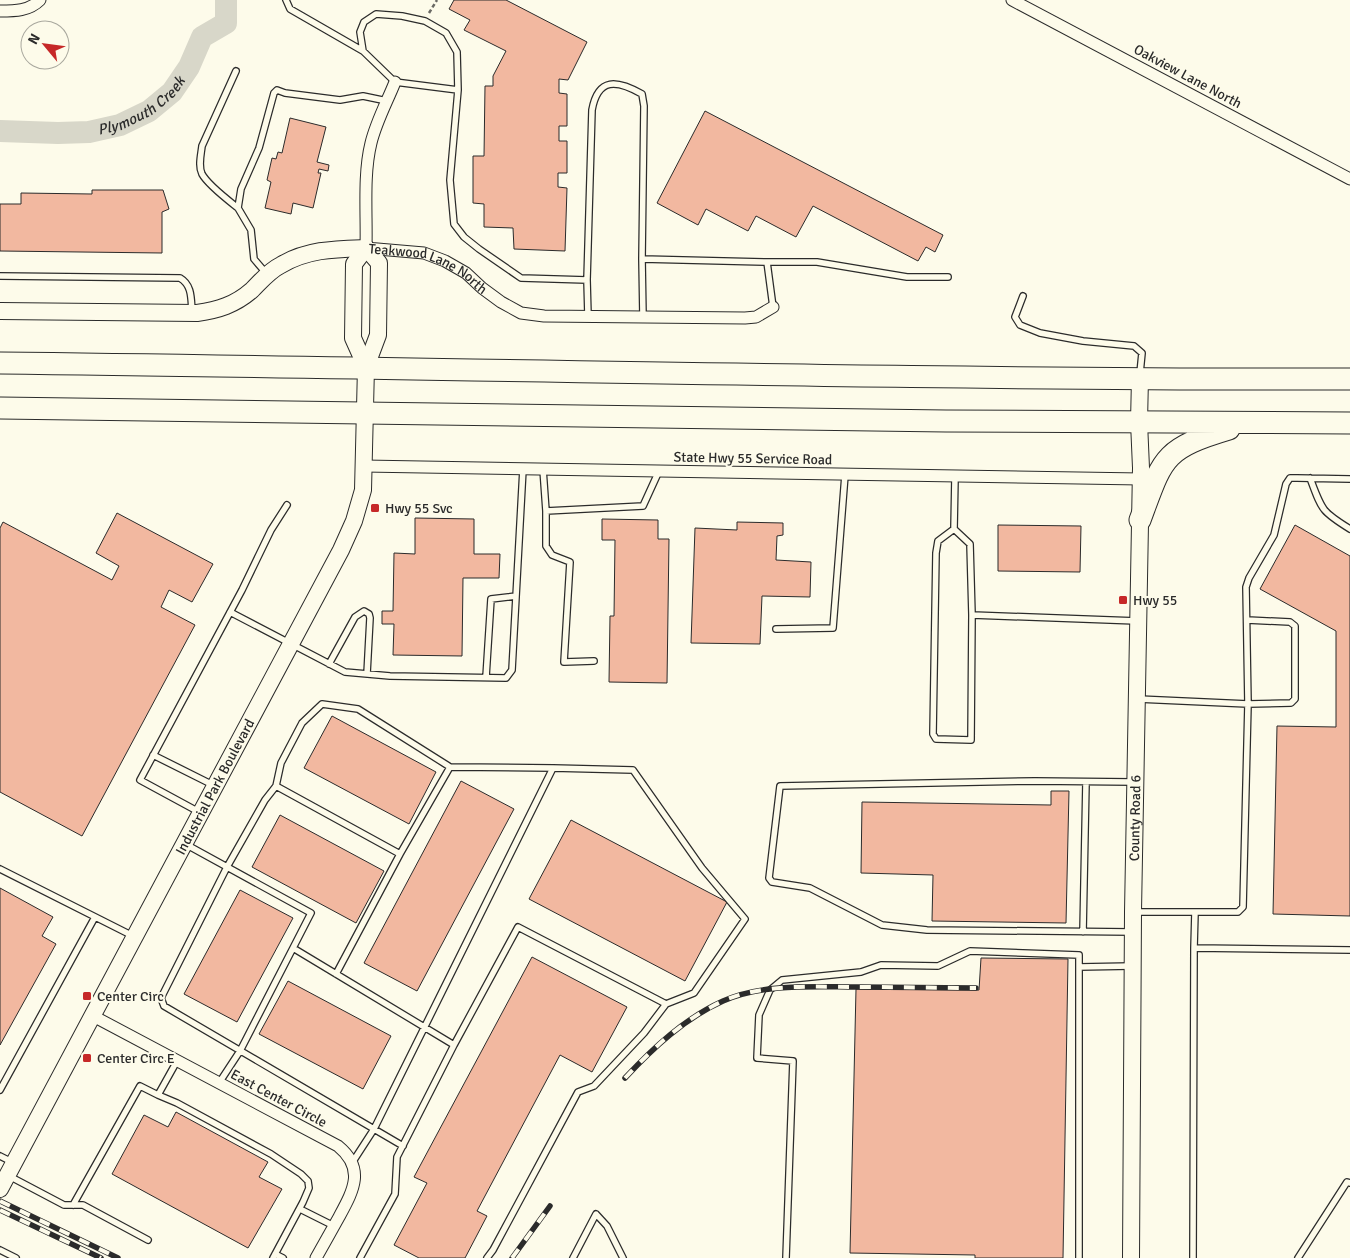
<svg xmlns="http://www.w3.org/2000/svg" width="1350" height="1258" font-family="Signika,sans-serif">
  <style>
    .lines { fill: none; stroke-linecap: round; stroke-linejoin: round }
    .river { stroke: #d8d7c9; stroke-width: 22 }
    .building { fill: #f2b8a0; stroke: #2b2b2b }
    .lane-casing { stroke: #2b2b2b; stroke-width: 8 }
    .street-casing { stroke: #2b2b2b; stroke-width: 13 }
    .secondary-casing { stroke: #2b2b2b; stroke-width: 18 }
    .highway-casing { stroke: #2b2b2b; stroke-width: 23 }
    .path { stroke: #6a6964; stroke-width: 2.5; stroke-dasharray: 4 2.5; stroke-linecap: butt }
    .lane { stroke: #fdfbea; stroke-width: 5.5 }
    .street { stroke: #fdfbea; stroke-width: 11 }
    .secondary { stroke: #fdfbea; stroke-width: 16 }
    .highway { stroke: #fdfbea; stroke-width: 21 }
    .rail-casing { stroke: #2b2b2b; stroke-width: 5.5 }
    .rail { stroke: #fdfbea; stroke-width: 4; stroke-dasharray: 11; stroke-linecap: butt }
    .poi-dot { fill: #c62828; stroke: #fdfbea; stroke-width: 2 }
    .labels { text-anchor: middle; stroke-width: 4; stroke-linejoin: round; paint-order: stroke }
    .street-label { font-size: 14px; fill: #2b2b2b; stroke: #fdfbea }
    .poi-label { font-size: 14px; fill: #2b2b2b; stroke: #fdfbea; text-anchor: start }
    .water-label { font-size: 15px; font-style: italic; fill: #2b2b2b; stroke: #fdfbea }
  </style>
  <rect width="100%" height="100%" fill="#fdfbea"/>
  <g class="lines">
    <path class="river" id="s1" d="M0,131l58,2 31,-1 31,-7 29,-14 23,-19 17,-25 13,-30 24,-14v-23"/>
  </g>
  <path class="building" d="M454,0h52l81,42 -19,38 -9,-1v14l8,1v32h-8v15h8v32h-9v14l9,1 -2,63 -51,-2 -1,-21 -29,-1v-23l-11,-1v-47h11l1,-70h8v-10l13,-25 -42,-21 6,-10 -21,-11z
    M705,111l238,124 -8,17 -9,-5 -8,14 -105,-55 -17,31 -40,-21 -8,15 -42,-22 -8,16 -41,-22z
    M290,118l36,9 -9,35 12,3 -1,6 -9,-2 -1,4h3l-8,35 -20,-5 -2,11 -26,-6 6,-26 -4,-2 5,-22 4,1 2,-7 4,1z
    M92,190h71l6,19 -7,3v41l-162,-2v-47h21v-11l71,1z
    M117,513l96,51 -21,38 -23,-12 -8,17 34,18 -113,211 -82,-44v-264l3,-6 109,58 7,-14 -23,-13z
    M415,518l59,1v35h26l-1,24h-36l-1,78 -69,-1 1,-31h-12v-13h11l1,-58 21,1z
    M602,519l56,1v19h11l-2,144 -58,-1 1,-66h4l1,-76h-13z
    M737,522l46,1v12l-6,1 -1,24 35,2 -1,35 -48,-1 -2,48 -69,-1 4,-115 42,2z
    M998,525l83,1 -1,46 -82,-1z
    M1295,525l55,31v360l-77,-2 4,-188 59,1v-96l-76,-42z
    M332,716l104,56 -27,52 -105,-56z
    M461,781l53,28 -97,182 -53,-28z
    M1051,791h18l-3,132 -134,-2 1,-46 -72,-2 1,-71 189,3z
    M280,815l104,56 -28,52 -104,-56z
    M571,820l156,82 -42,79 -156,-82z
    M0,888l53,29 -11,19 14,8 -56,101z
    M240,890l53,28 -56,104 -53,-28z
    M532,957l95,50 -35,65 -32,-17 -83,156 10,5 -22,42h-46l-25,-13 33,-62 -13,-6z
    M981,958l87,1 -5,299h-88v-3l-125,-2 6,-264 123,1z
    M288,981l103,55 -28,53 -104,-55z
    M176,1112l92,50 -9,15 23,12 -34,59 -136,-74 32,-59 24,12z"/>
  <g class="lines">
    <g class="lane-casing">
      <path id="lane" d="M286,0l4,9 73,42
        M236,71l-34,75c-1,9 -4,20 0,28 6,11 26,26 36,34
        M458,90l-63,-8 -32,-31 -3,-19 4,-10 12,-8 26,2 23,5 21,12 11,19 1,38 -8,90 4,44 10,13 15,12 42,29 66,2 5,-170c6,-33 25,-30 50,-16l2,12 -2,153 125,3 6,45
        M642,259l1,58
        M767,262h50l90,15h41
        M266,273l-12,-14 -3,-29 -13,-22 3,-19 18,-41 15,-55 3,-3 8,3 55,7 23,-4 24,5
        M0,276l180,2c12,7 11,20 12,33
        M587,280l1,36
        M1023,296l-8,21 5,8 20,8 43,8 51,5 8,7 -2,20
        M543,469l3,42 97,-5 16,-35
        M955,477l-1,52 16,15 2,71 165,6
        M1310,478c12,32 11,33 40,51
        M546,511v35l6,9 18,7 -6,100 30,-1
        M954,529l-16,12 -2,12 -3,181 3,5 35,1 1,-125
        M230,612l115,60 45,4 116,2 6,-8 11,-201
        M776,629l57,-1 12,-153
        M329,664l26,-47 9,-6 5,3 1,4 -3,56
        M486,677l5,-78 25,-3
        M1138,699l110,5 -2,-117 3,-9 25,-43 12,-51 4,-6h7l53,1
        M153,755l60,30
        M276,786l-11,14 -38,67 -66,131 3,8 239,140
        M199,812l-59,-32 102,-190 29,-60 16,-25
        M187,845l124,68 -18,35 161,97
        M400,854l-124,-68 5,-23 21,-40 20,-19 36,5 92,58
        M0,869l133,67
        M1136,912h102l5,-5 5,-203 43,-1 4,-4v-73l-5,-4 -43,-2
        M1195,912l-1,36 156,2
        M1083,932l3,-150
        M1132,932l-205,-2 -45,-5 -72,-37 -38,-6 -3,-4 11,-92 255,-5 98,1
        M1079,967l53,-1
        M336,974l64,-120 50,-87 103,1
        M219,1083l21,-32 53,-103
        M0,1090l95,-173
        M158,1095l19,8 94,51 30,20 7,7 1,7 -6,14 -30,56
        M0,1156l12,6
        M352,1163l22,-34 179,-361 80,2 69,98 43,51 -51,74 -28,11
        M9,1176l55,29h19l65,35
        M73,1205l67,-119 18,9 19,-34
        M300,1209l34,17
        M0,1250l16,8
        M275,1254l8,4
        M360,1258l35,-64 2,-37 57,-112 64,-118 148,77 -22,29 -50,53 -16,6 -85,158 -6,8
        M573,1258l23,-44 11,12 16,32
        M786,1258l7,-197 -36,-3 2,-43 11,-25 12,-10 79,-8 20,-7 57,1 32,-15 109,4v303
        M1193,1258l1,-310
        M1298,1258l49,-76 3,1"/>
    </g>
    <g class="street-casing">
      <g id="street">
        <path d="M1012,0l338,179"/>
        <path d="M0,11c15,0 29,0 40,-11"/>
        <path id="s2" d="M395,82c-8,20 -19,40 -24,61 -8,32 -4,72 -5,105l58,5 21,8 21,12 16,15 19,14 20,11 23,3 201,2 11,-1 17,-10"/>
        <path d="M364,466l777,13"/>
        <path d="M93,1016l245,130c28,23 15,45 1,71 -8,14 -15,27 -23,41"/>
      </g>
    </g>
    <g class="secondary-casing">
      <g id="secondary">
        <path d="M0,311l197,2c21,-3 38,-8 55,-23 9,-9 17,-19 29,-25 27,-16 55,-16 85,-17"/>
        <path d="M366,367l-13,-29 1,-74 12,-16"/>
        <path id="s3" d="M0,1189l341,-639 13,-29 9,-31 3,-123 12,-32 1,-72 -13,-15"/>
        <path id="s4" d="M1131,1258l2,-346 8,-444 -2,-46 1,-44"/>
      </g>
    </g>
    <g class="highway-casing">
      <path id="highway" d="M0,363c450,5 900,17 1350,16
        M0,408l946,13 404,2
        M1140,520c23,-62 22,-71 89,-91"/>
    </g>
    <path class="path" d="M429,13l8,-13"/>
    <use href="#lane" class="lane"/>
    <use href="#street" class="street"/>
    <use href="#secondary" class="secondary"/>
    <use href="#highway" class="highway"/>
    <g class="rail-casing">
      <path id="rail" d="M625,1078c28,-30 60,-60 98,-77 40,-18 92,-14 135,-14 40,0 79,1 118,1
        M0,1201l118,57
        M0,1210l101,48
        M512,1258l38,-52"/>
    </g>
    <use href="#rail" class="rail"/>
  </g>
  <g class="poi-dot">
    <rect x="370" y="503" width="10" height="10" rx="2.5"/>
    <rect x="1118" y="595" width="10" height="10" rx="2.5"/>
    <rect x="82" y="991" width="10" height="10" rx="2.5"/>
    <rect x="82" y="1053" width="10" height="10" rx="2.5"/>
  </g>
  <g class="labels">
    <g class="street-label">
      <text transform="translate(1188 76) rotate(28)" y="5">Oakview Lane North</text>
      <text dy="5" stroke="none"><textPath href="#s2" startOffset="238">Teakwood Lane North</textPath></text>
      <text transform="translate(753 458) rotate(1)" y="5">State Hwy 55 Service Road</text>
      <text dy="5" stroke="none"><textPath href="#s3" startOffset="456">Industrial Park Boulevard</textPath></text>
      <text dy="5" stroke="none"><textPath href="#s4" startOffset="440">County Road 6</textPath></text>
      <text transform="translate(279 1098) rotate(28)" y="5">East Center Circle</text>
    </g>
    <g class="poi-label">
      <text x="385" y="513">Hwy 55 Svc</text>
      <text x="1133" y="605">Hwy 55</text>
      <text x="97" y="1001">Center Circ</text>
      <text x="97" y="1063">Center Circ E</text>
    </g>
    <g class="water-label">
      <text dy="5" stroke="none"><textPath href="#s1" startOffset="149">Plymouth Creek</textPath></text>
    </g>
  </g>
  <g transform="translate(45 45) rotate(299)"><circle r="24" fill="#fdfbea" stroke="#a9a89e"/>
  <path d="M0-4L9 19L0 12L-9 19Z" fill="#c62828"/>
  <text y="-8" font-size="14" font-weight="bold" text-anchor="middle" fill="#2b2b2b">N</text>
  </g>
</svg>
